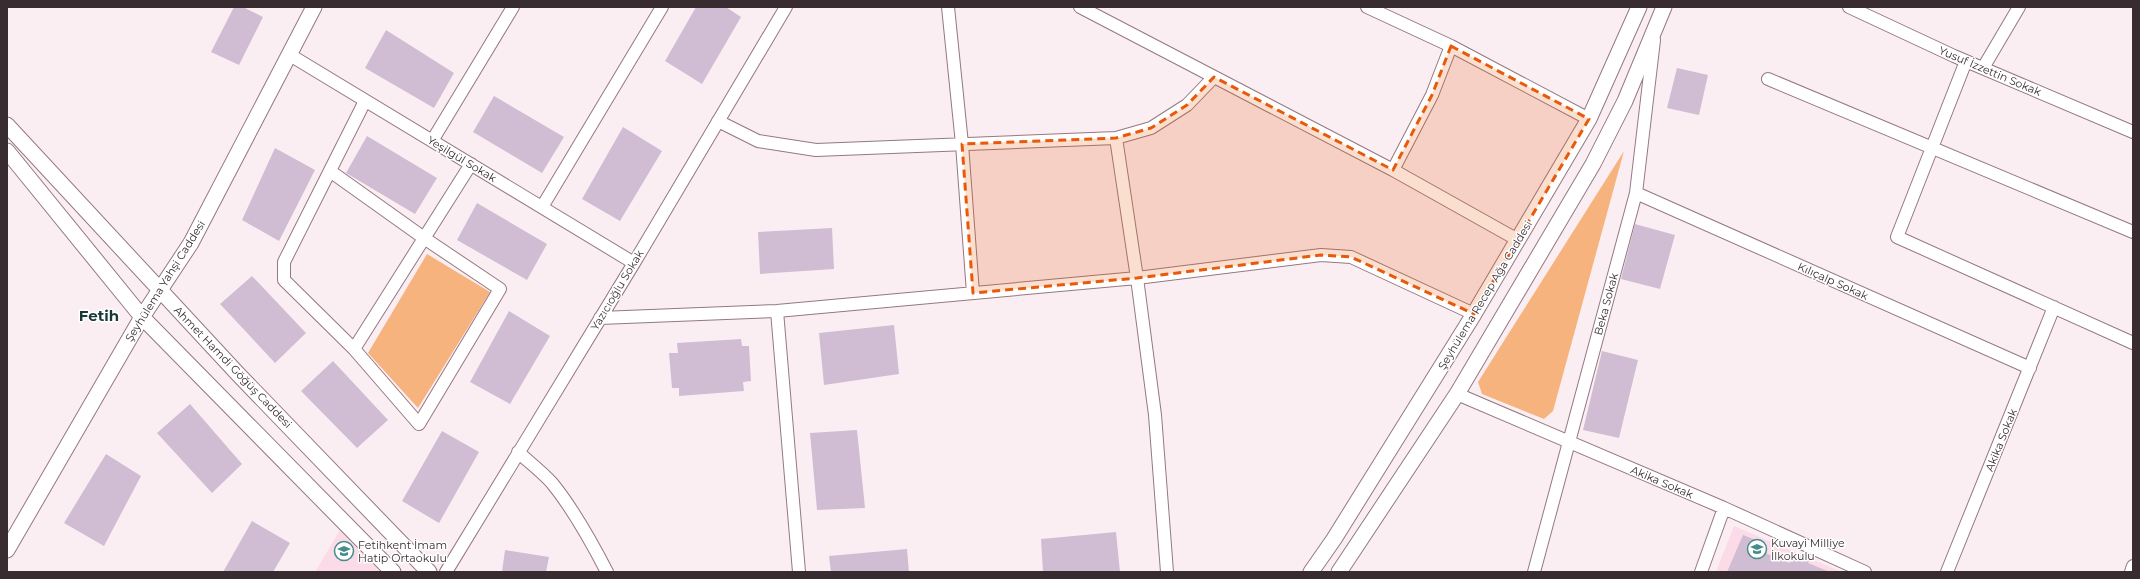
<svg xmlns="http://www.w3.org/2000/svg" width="2140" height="579" font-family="Montserrat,sans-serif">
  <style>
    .built { fill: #fbdbe7 }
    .green { fill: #f7b37e }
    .building { fill: #d0bdd3 }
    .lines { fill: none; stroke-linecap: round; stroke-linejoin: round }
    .minor-casing { stroke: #947883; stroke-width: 14 }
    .tertiary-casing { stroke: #947883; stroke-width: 17 }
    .minor { stroke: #fff; stroke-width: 12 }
    .tertiary { stroke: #fff; stroke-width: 15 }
    .marked { fill: #e8590c; fill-opacity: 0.2; stroke: #e8590c; stroke-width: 3; stroke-dasharray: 8 5; stroke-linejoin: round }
    .labels { text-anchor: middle; stroke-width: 3; stroke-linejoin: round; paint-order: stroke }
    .street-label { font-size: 11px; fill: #382c30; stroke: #fff }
    .poi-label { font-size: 11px; fill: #382c30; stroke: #fff; text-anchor: start }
    .district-label { font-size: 15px; font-weight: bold; fill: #173938; stroke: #fff }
  </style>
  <rect width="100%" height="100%" fill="#fbeef3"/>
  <path class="built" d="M1734,526l108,46h-126z
    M340,530l40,42h-65z"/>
  <path class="green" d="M1624,151l-71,260 -9,8 -62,-25 -4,-12z
    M427,254l63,38 -72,116 -50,-55z"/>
  <path class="building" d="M234,7h9l20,10 -24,48 -28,-13z
    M696,7h30l15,10 -39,67 -37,-23z
    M386,30l68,43 -20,35 -69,-40z
    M1677,68l31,7 -9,40 -32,-7z
    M494,96l70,41 -22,36 -69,-41z
    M623,127l39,24 -42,70 -38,-22z
    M367,136l70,42 -22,36 -69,-41z
    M275,148l40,22 -36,71 -37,-21z
    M477,203l70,41 -20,36 -70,-40z
    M1635,224l40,11 -15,54 -39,-10z
    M832,228l2,41 -74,5 -2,-42z
    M252,276l54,57 -31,30 -55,-59z
    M509,311l41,25 -40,68 -40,-22z
    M894,325l5,49 -75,11 -5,-52z
    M741,339l1,7h7l2,35 -8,1 1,9 -65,5v-8h-7l-3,-35h9l-1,-10z
    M1602,351l36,9 -19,78 -36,-8z
    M333,361l55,59 -31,28 -56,-57z
    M190,404l52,60 -30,29 -55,-60z
    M857,430l8,78 -48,2 -7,-77z
    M442,431l37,21 -40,71 -37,-22z
    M106,454l35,22 -37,70 -40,-23z
    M252,521l38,22 -17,29h-50z
    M1116,532l4,40h-77l-2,-33z
    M1743,535l20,8 -3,8 30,12 4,-9 15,6 -1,3 22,9h-103z
    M907,549l2,23h-78l-2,-16z
    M505,550l44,7 -3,15h-44z"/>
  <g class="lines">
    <g class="minor-casing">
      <path id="minor" d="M948,7l14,137 11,149
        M1080,7l313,163 125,70
        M1367,7l84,39 138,73
        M1849,7l105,49 179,76
        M290,55l344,208
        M1966,61l-69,176 236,106
        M1983,68l36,-61
        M1768,79l365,153
        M365,101l-81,161v18l70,69 117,-185
        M718,121l40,20 58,9 300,-12 35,-10 36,-23 27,-28
        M1116,138l21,140 18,137 12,157
        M432,141l81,-134
        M1393,170l39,-75 19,-49
        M330,171l94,67 76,51 -81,135 -65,-75
        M1636,193l394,175
        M542,207l120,-200
        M777,311l22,261
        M600,318l177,-7 360,-33 184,-23 30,2 123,57
        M1457,394l267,114 141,64
        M518,452c11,10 24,20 34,31 22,27 39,58 55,89
        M446,572l188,-309 152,-256
        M1534,572l102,-379 18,-153
        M1701,572l23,-64
        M1947,572l107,-265
        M2131,572l2,-6"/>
    </g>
    <g class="tertiary-casing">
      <path id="tertiary" d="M7,125l230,248 192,199
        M7,151l135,166 251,255
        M7,550l135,-233 49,-74 123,-236
        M1311,572l23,-33 140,-225 115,-195 50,-112
        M1339,572l118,-178 136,-230 32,-63 39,-94"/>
    </g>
    <use href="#minor" class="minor"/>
    <use href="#tertiary" class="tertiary"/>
  </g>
  <path class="marked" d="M1451,46l138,73 -115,195 -123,-57 -30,-2 -184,23 -164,15 -11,-149 154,-6 35,-10 36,-23 27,-28 179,93 39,-75z"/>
  <defs>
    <g id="school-ring" transform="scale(1)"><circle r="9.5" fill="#fff" stroke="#458d8a" stroke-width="1.5"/><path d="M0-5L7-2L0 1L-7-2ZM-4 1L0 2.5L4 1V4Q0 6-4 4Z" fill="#458d8a"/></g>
  </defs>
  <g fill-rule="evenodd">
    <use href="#school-ring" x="1757" y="549"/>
    <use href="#school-ring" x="344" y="551"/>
  </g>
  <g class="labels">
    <g class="street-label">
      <text transform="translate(1990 71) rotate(23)" y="4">Yusuf İzzettin Sokak</text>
      <text transform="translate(462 159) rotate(31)" y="4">Yeşilgül Sokak</text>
      <text transform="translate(165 281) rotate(-58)" y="4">Şeyhülema Yahşi Caddesi</text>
      <text transform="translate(1833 281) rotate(24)" y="4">Kılıçalp Sokak</text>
      <text transform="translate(617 290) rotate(-59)" y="4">Yazıcıoğlu Sokak</text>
      <text transform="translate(1485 295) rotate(-59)" y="4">Şeyhülema Recep Ağa Caddesi</text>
      <text transform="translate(1606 304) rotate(-75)" y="4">Beka Sokak</text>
      <text transform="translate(233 367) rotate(46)" y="4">Ahmet Hamdi Göğüş Caddesi</text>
      <text transform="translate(2001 440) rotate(-68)" y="4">Akika Sokak</text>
      <text transform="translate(1662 482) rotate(23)" y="4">Akika Sokak</text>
    </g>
    <g class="poi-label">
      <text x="1771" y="547">Kuvayi Milliye<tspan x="1771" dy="13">İlkokulu</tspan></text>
      <text x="358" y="549">Fetihkent İmam<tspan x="358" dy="13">Hatip Ortaokulu</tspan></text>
    </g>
    <g class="district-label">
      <text x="99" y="321">Fetih</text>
    </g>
  </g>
  <rect width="2140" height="579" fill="none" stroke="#382c30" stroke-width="16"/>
</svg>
